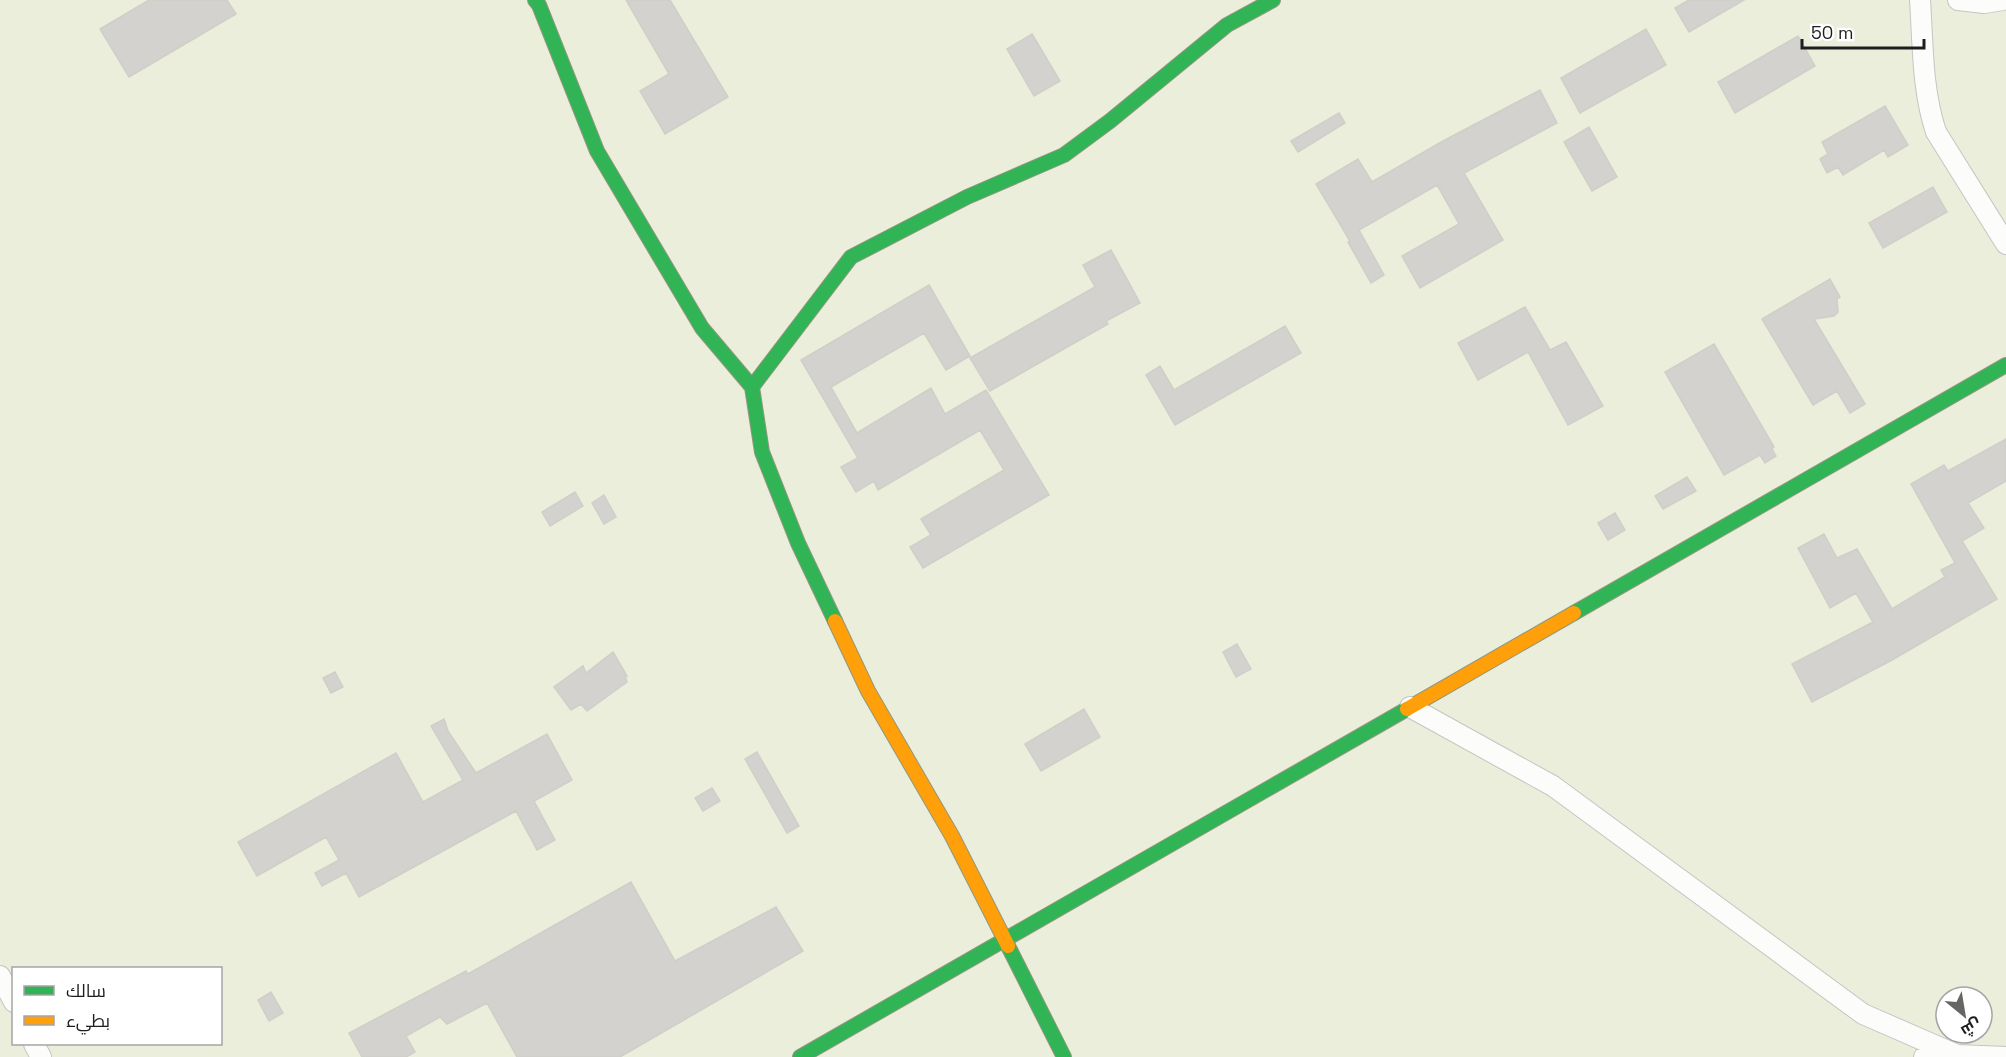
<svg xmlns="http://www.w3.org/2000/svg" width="2006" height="1057" font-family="'Space Grotesk',Cairo,sans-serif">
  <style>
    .farmland { fill: #eaeeda; fill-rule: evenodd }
    .building { fill: #d3d2ce; stroke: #d0cec8; stroke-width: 1.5 }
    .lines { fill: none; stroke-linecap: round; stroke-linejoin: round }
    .street-casing { stroke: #c5c5c3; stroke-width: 22 }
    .fast-casing { stroke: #92977e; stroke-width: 16 }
    .slow-casing { stroke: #92977e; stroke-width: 16 }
    .street { stroke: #fcfcfb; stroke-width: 20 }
    .fast { stroke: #30b455; stroke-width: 14 }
    .slow { stroke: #ff9f0a; stroke-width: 14 }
  </style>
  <rect width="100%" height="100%" fill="#edece7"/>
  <path class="farmland" d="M0,0h2006v1057h-2006zM14,968h206v76h-206zM1946,997h36v36h-36z"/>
  <path class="building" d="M149,0h78l9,14 -107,63 -29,-48z
    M626,0h44l58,97 -63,37 -25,-43 29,-17z
    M1689,0h55l-55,32 -14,-24z
    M1646,29l20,36 -86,48 -19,-35z
    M1032,34l28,47 -26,15 -27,-47z
    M1798,36l17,30 -80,47 -17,-31z
    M1540,90l17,33 -93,50 39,67 -83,48 -18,-32 57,-32 -22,-39 -78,45 25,45 -13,8 -23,-41 2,-1 -34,-57 42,-25 14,23 71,-41z
    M1885,106l23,39 -20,12 -4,-7 -41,25 -5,-8 -11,6 -7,-14 8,-5 -6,-12z
    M1339,113l6,10 -47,29 -7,-11z
    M1589,127l28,50 -25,14 -28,-49z
    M1933,187l14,25 -64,36 -14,-25z
    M1111,250l29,53 -34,18 2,3 -118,67 -20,-33 125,-71 -12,-22z
    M1830,279l10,18 -3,2 1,13 -4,4 -20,3 51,85 -15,9 -13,-22 -24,14 -51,-86z
    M929,285l41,71 -24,14 -22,-37 -93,54 26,46 74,-45 14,26 41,-24 63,105 -126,73 -13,-21 21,-12 -10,-16 83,-49 -24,-40 -102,60 -4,-9 -18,11 -15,-25 17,-9 -57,-98z
    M1525,307l25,43 16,-8 37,64 -35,19 -40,-73 -50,28 -20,-37z
    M1285,326l16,27 -126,72 -29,-50 14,-9 14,24z
    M1714,344l60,103 -2,2 4,7 -11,7 -5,-8 -36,20 -59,-103z
    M2006,439v42l-38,22 16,25 -22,13 35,58 -105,61 -80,42 -20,-38 81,-42 -17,-29 -26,15 -32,-60 26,-14 13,24 20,-9 35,60 53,-32 -4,-7 14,-7 -44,-79 33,-19 4,6z
    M1687,477l9,14 -33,18 -8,-13z
    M575,492l8,14 -33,20 -8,-14z
    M604,495l12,22 -12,7 -12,-21z
    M1615,513l10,17 -17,10 -10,-17z
    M1237,644l14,25 -15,8 -13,-25z
    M613,652l14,24h-2l2,6 -40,29 -6,-7 -10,6 -17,-23 29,-21 3,7z
    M335,672l8,15 -12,6 -8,-15z
    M1084,709l16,28 -59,34 -16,-27z
    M444,719l4,12 28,42 71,-39 25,46 -38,21 21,39 -18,10 -21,-39 -157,86 -13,-24 -24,13 -7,-13 24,-13 -13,-23 -69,39 -19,-34 158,-89 27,49 40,-22 -32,-54z
    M757,752l42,74 -12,7 -42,-74z
    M712,788l8,13 -17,10 -8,-13z
    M631,882l44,79 101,-54 27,44 -183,106h-103l-30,-54 -40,21 -7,-7 -34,19 9,16 -9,5h-44l-13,-24 117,-62 2,3z
    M271,992l12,21 -14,8 -11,-21z"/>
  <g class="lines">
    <g class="street-casing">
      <path id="street" d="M1920,0c3,44 2,90 16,132l70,112
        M1958,0l26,3 19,-3
        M1410,707l143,79 310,228 94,41
        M0,976l14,26
        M34,1044l7,13
        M1924,1057l33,-2 49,2"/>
    </g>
    <g class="fast-casing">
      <path id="fast" d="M535,0l4,5 58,146 105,177 50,59 10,65 36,91 37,78
        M752,387l99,-130 116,-60 97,-42 46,-34 117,-96 46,-25
        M1574,613l432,-248
        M1008,946l56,111
        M800,1057l607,-348"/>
    </g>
    <g class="slow-casing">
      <path id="slow" d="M835,621l33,70 84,145 56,110
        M1407,709l167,-96"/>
    </g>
    <use href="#street" class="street"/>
    <use href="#fast" class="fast"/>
    <use href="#slow" class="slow"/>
  </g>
  <rect x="12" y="967" width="210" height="78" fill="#ffffff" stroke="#a5a5a5" stroke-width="1.5"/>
  <rect x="24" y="986" width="30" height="9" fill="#30b455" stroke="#a5a5a5" stroke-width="1.5"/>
  <text x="66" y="997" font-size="18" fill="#1e1e1e">سالك</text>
  <rect x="24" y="1016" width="30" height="9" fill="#ff9f0a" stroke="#a5a5a5" stroke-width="1.5"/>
  <text x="66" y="1027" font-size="18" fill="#1e1e1e">بطيء</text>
  <g transform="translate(1964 1015) rotate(150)"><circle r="28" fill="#ffffff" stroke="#a5a5a5" stroke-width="1.5"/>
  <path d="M0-4.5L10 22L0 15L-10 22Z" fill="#666664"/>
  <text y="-9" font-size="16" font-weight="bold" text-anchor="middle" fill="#1e1e1e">ش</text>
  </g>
  <path d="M1802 39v9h122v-9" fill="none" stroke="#1e1e1e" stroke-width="3"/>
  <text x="1811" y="39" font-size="18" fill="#1e1e1e" stroke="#ffffff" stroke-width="4.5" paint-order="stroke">50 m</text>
</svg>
